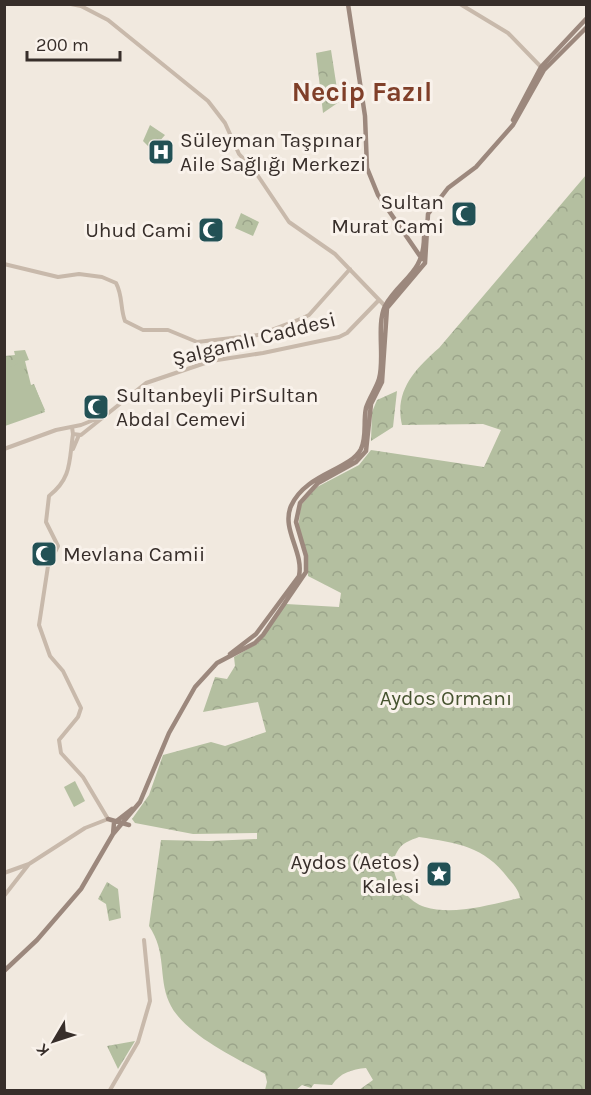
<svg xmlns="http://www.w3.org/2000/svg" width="591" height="1095" font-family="Karla,sans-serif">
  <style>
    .forest { fill: url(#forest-crowns); fill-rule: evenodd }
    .pitch { fill: #b4bfa0 }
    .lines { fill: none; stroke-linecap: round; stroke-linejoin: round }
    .tertiary { stroke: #c8b9ab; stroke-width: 4 }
    .secondary { stroke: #9c887d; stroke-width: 4.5 }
    .labels { text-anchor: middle; stroke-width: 6; stroke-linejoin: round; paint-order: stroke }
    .poi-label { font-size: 21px; fill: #372e2a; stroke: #f9f2eb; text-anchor: start }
    .street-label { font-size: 21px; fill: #372e2a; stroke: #f9f2eb }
    .park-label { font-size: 21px; fill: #46532f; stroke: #f9f2eb }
    .district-label { font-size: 27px; font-weight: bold; fill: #803f29; stroke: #f9f2eb }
  </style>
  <defs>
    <pattern id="forest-crowns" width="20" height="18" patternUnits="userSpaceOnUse" patternTransform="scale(1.5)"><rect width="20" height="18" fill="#b4bfa0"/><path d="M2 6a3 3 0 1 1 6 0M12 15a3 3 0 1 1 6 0" fill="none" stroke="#9ba48a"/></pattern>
  </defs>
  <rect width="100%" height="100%" fill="#f1e9df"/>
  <path class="forest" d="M331,50l8,52 -16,11 -7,-60z
    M150,125l15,10 -13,15 -9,-9z
    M586,175v915h-227l14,-10 -7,-12c-14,1 -26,5 -34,17l-18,-1 -3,4 -9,-3 -6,5h-31l2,-8 -2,-8c-29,-16 -83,-41 -96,-72 -11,-26 -2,-49 -20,-76l12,-86 48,1 48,-2v-6l-64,1 -58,-11 -3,-4 17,-24 14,-40 48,-13 14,4 41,-14 -8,-30 -55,10 12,-35 12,2 8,-13 -1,-9 24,-14 28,-39 53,3 2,-14 -33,-17v-9l-10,-38 3,-24 16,-18 42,-22 12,-15 113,17 17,-37 -18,-6 -81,1c-8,-34 13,-56 37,-77zM419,837c38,6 65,9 89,41 5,6 11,12 12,20 -28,6 -66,18 -95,9 -19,-5 -40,-36 -28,-55 4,-9 14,-12 22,-15z
    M241,213l18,9 -6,14 -18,-8z
    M25,350l4,10 -4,1 6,24 3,-1 11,28 -40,14v-70l10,-1 -1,-4z
    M397,391l-4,36 -22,14 1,-29 5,-12z
    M107,882l11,7 3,29 -12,3 -3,-17 -8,-5z
    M135,1041l-17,28 -11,-23z"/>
  <path class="pitch" d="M22,362l8,24 4,-1 11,25 -37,13 -3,-9v-45z
    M75,781l10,20 -11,6 -10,-20z"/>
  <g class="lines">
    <path class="tertiary" d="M71,4l10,2 27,14 100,81 17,22 14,31 15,16 35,52 46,32 51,53
      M460,4l48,29 34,35
      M4,264l54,13 21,-3 23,3 14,6c7,13 4,25 9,38l18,9h25l29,12 61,-7 45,-17 6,-3 41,-46
      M72,427l1,7 8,1 65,-52 65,-22 52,-8 76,-16 8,-4 31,-32
      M4,449l52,-19 25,-5 15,-6
      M73,449l6,-14
      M4,873l25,-9
      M4,896l25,-32 56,-36 23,-9 -25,-42 -22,-24 -2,-13 19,-23 3,-9 -18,-37 -13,-15 -11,-31 9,-59 10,-20 -12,-24 3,-26c23,-18 20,-35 24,-62
      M110,1090l28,-48 12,-41 -6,-61"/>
    <path class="secondary" d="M348,4l17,112 2,52 11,27 44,64
      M513,120l28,-53 45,-48
      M230,654l26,-20 43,-58c5,-24 -18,-47 -8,-70 15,-33 58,-35 70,-57 6,-13 2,-27 5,-41 3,-10 10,-19 13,-29 6,-20 -3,-54 6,-73 15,-27 39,-32 39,-69
      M108,819l21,6
      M113,834l1,-11 18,-14
      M4,971l33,-31 44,-51 32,-55 27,-32 29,-69 26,-46 22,-24 38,-20 8,-8 43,-63v-16l-10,-34 4,-19 18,-20 38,-21 10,-11 5,-47 11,-22 5,-74 38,-45 3,-49 20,-26 28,-21 37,-42 31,-55 42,-42"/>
  </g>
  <defs>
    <g id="hospital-square" transform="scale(1.35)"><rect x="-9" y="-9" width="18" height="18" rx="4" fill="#225155" stroke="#f9f2eb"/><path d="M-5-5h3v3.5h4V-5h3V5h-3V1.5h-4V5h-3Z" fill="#fff"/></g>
    <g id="mosque-square" transform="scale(1.35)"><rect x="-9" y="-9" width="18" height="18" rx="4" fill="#225155" stroke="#f9f2eb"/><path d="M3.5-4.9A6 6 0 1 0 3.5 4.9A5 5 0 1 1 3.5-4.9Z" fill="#fff"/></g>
    <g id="sight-square" transform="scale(1.35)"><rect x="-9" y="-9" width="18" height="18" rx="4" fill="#225155" stroke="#f9f2eb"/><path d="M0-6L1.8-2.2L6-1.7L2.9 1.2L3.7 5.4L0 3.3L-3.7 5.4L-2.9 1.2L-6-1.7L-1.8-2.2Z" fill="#fff"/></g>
  </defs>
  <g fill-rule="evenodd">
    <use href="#hospital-square" x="161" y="152"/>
    <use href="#mosque-square" x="464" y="214"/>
    <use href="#mosque-square" x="211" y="230"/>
    <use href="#mosque-square" x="96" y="407"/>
    <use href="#mosque-square" x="44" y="554"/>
    <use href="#sight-square" x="439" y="874"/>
  </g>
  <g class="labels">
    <g class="poi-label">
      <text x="180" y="147">Süleyman Taşpınar<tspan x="180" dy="24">Aile Sağlığı Merkezi</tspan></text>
      <text x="444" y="209" text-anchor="end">Sultan<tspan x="444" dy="24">Murat Cami</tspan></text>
      <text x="192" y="237" text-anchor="end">Uhud Cami</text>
      <text x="116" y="402">Sultanbeyli PirSultan<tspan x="116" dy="24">Abdal Cemevi</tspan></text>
      <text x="63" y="561">Mevlana Camii</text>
      <text x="420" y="869" text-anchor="end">Aydos (Aetos)<tspan x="420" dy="24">Kalesi</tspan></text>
    </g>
    <g class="street-label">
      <text transform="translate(254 339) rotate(-14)" y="7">Şalgamlı Caddesi</text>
    </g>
    <g class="park-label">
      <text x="446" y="705">Aydos Ormanı</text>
    </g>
    <g class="district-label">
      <text x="362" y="101">Necip Fazıl</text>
    </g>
  </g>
  <rect width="591" height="1095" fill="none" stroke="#372e2a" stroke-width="12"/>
  <g transform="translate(54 1041) rotate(231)" stroke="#f9f2eb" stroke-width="4.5" paint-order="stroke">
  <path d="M0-4.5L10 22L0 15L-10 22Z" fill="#372e2a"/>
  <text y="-9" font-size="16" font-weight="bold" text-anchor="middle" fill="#372e2a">K</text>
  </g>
  <path d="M27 51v9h93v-9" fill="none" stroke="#372e2a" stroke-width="3"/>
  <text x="36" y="51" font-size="18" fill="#372e2a" stroke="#f9f2eb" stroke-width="4.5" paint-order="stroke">200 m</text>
</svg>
